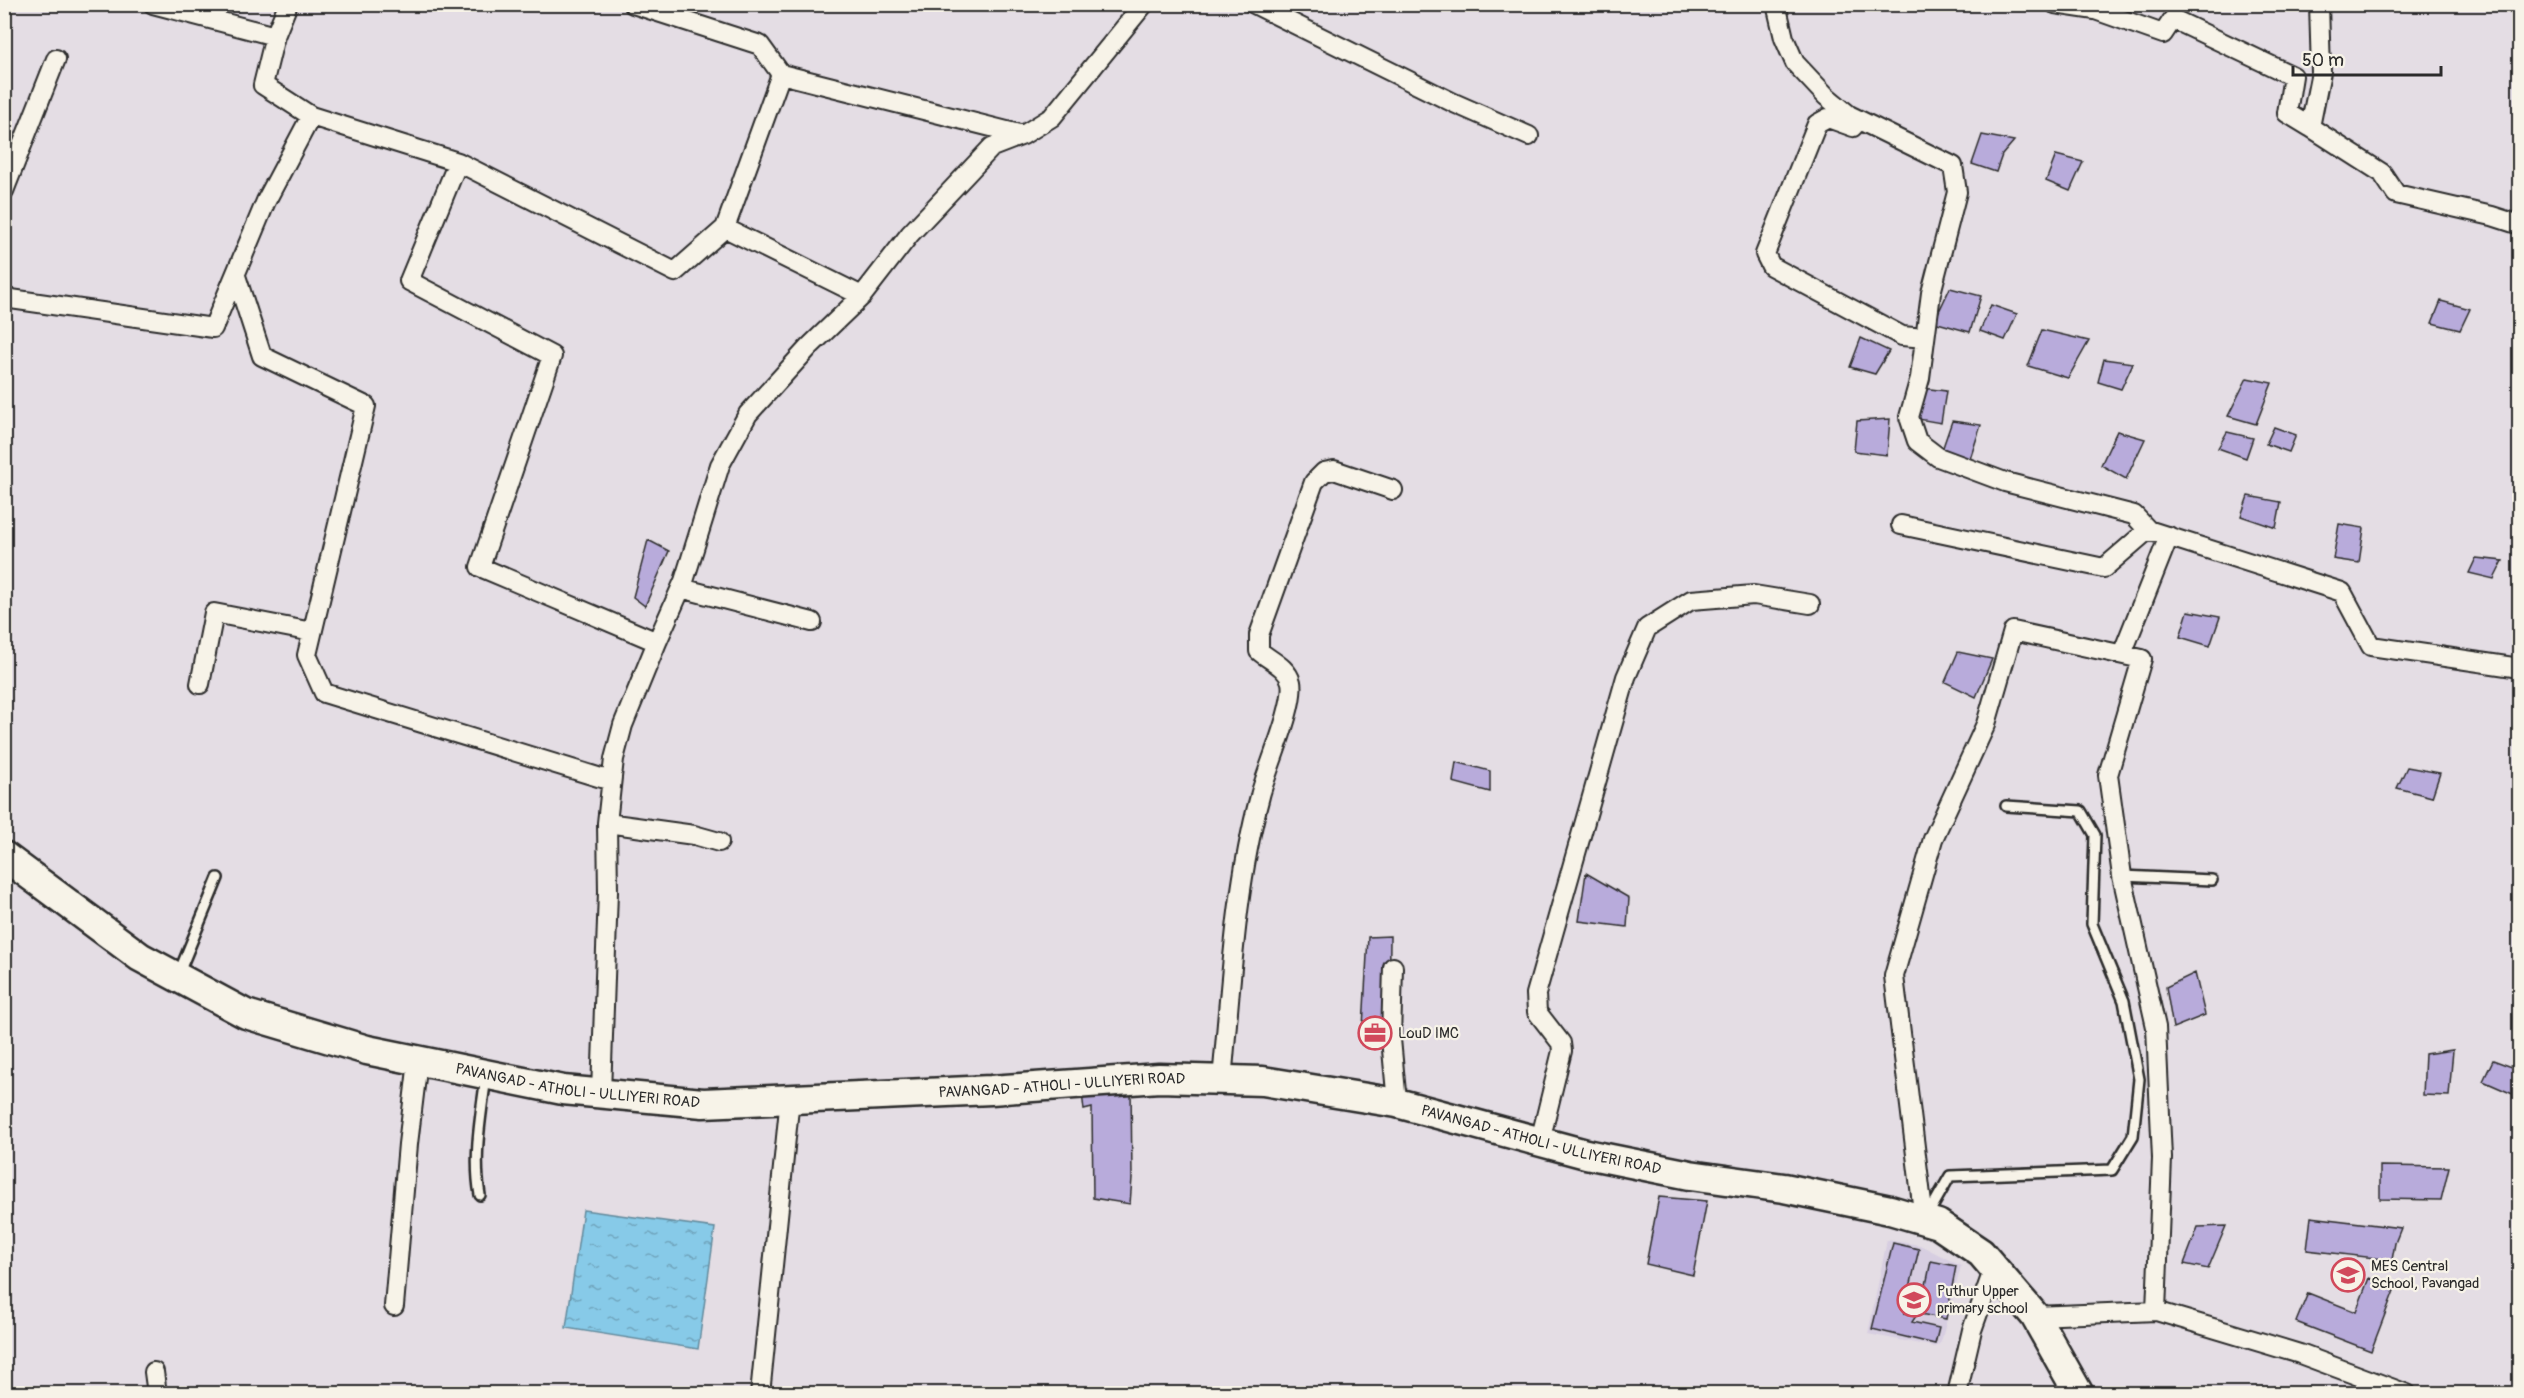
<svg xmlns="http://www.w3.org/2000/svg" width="2524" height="1398" font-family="Pangolin,sans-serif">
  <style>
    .built { fill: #d7cee1 }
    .water { fill: url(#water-ripples); stroke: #628a9c; stroke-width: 1.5 }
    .building { fill: #b8abdb; stroke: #2b2b2b; stroke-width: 1.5 }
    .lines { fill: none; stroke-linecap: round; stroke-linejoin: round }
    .service-casing { stroke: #2b2b2b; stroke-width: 14 }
    .minor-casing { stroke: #2b2b2b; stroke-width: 22 }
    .primary-casing { stroke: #2b2b2b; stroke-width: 33 }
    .service { stroke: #f7f3e8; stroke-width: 9 }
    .minor { stroke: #f7f3e8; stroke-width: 18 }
    .primary { stroke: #f7f3e8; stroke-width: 28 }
    .labels { text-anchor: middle; stroke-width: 4.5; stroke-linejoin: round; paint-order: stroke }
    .poi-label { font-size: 15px; fill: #2b2b2b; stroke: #f7f3e8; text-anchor: start }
    .street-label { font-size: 15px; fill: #2b2b2b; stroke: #f7f3e8 }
  </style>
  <defs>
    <pattern id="water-ripples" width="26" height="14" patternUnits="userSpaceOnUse" patternTransform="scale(1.5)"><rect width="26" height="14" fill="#87cae8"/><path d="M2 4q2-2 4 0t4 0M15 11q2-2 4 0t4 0" fill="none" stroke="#6fa4bc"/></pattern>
  </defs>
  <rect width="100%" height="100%" fill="#e4dde4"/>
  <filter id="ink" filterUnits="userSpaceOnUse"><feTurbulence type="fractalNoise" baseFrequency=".0167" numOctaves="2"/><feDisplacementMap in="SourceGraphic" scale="12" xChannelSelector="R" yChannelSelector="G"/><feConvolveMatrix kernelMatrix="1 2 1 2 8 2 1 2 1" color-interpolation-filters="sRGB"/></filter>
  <g filter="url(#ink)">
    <path class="built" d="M1887,1240l33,5 41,21 -20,76 -5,5 -68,-13z"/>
    <path class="water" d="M583,1210l132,18 -17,121 -132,-21z"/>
    <path class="building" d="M1982,135l32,6 -12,14 -6,17 -24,-8z
      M2056,155l27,7 -13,29 -24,-10z
      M1950,288l31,8 -11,36 -36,-10z
      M2441,301l29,8 -10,21 -28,-7z
      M1991,305l26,9 -12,26 -25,-9z
      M2042,330l47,11 -21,37 -40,-12z
      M1861,338l28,13 -14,23 -25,-7z
      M2104,359l29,4 -12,26 -23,-7z
      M2247,378l25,5 -16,41 -28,-8z
      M1922,388l24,3 -5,32 -23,-4z
      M1890,419l-3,36 -33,-4 3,-30z
      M1952,421l29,4 -11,34 -28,-9z
      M2274,427l22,8 -7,17 -23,-8z
      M2117,431l28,8 -19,40 -25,-14z
      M2227,432l26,6 -7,20 -28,-10z
      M2248,496l33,6 -5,26 -35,-12z
      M2339,524l25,4 -5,35 -26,-4z
      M648,540l21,11 -24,55 -12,-9z
      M2476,558l27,3 -9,18 -25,-6z
      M2188,611l32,6 -10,29 -30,-9z
      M1958,652l34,7 -16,38 -31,-15z
      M1456,762l34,9v21l-37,-10z
      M2407,767l33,6 -8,24 -35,-9z
      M1586,873l43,25 -2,29 -48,-6z
      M1390,936l-1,109h-27l6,-108z
      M2195,973l10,42 -32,13 -7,-41z
      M2453,1050l-4,46 -26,-1 2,-41z
      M2493,1060l27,10v14l-5,11 -32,-14z
      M1131,1088l1,90 -2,26 -37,-6 -1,-90 -8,2 -2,-17z
      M2380,1166l69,1 -8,33 -61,-1z
      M1659,1197l48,4 -14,74 -47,-11z
      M2311,1217l90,11 -6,15 -3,17 -85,-10z
      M2226,1226l-18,43 -24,-5 14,-37z
      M1893,1243l26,6 -15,64 12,3 -4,6 27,6 -4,16 -63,-15z
      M1931,1261l25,5 -10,53 -26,-5z
      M2369,1278l26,10 -24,63 -75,-29 12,-29 48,19z"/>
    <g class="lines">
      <g class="service-casing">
        <path id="service" d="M2122,876l90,4
          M178,975l40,-97
          M480,1195c-7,-39 1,-80 6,-118
          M1926,1218l24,-42 162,-6 21,-34 6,-57 -15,-78 -32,-77 3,-89 -14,-24 -75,-5"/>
      </g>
      <g class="minor-casing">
        <path id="minor" d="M153,4l122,32
          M633,4l127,41 21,29 -56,154 -50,44 -217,-110 -49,119 143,75 -72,211 177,75
          M1254,4l200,99 75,33
          M1776,4l8,34 11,25 31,33 23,19 104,51 4,26 -26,101 -11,85 -11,39 8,24 21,16 67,25 129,33 14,15
          M2055,4l40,6 68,24 10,-15 120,57 -6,37 23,14
          M2319,4l2,68 -11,55 72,46 14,21 96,22 28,9
          M781,74l242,61
          M311,116l147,46
          M1857,122l-4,5 -25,-9 -11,6 -52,130 6,12 131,70 23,2
          M4,191l52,-132
          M725,228l137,68
          M236,276l26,80 104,50 -59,249 17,38 287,88
          M4,298l209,30 53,-127 45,-85 -48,-31 12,-49 13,-32
          M1901,525l203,43 44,-38 194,62 29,54 149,22
          M681,588l131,34
          M2122,654l47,-118
          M200,684l14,-71 98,19
          M607,823l87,12 25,7
          M1393,967l-2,72 6,64
          M1222,1080c9,-94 13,-192 38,-284 6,-25 36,-92 31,-114 -4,-15 -20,-21 -32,-31v-16l55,-153 10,-10 10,-2 59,20
          M601,1093l7,-201 -1,-69 7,-64 9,-34 34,-83 27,-61 36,-116 28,-51 61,-67 53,-51 48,-62 82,-87 31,-12 29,-18 92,-113
          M1540,1141l22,-90 -1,-8 -24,-31 -1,-18 90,-317 21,-49 44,-28 63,-5 56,9
          M1924,1220l-30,-244 39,-137 53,-115 27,-93 129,28 -34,116 14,101 34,151 6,131 -6,153
          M394,1306l14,-162 10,-83
          M2035,1316l121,-5 144,43 107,40
          M154,1372l3,22
          M760,1394l30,-296
          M1957,1394l15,-64 22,-62"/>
      </g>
      <g class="primary-casing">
        <g id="primary">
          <path id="s1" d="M4,856l136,101 106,57 121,36 196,40 140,13 288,-13 168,-12 104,3 134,22 189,51 104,21 94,13 106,22 48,14 43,29 54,63 44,78"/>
        </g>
      </g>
      <use href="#service" class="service"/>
      <use href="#minor" class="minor"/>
      <use href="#primary" class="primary"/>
    </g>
  </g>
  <defs>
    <g id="office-ring" transform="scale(1.725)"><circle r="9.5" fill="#f7f3e8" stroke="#d1495b" stroke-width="1.5"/><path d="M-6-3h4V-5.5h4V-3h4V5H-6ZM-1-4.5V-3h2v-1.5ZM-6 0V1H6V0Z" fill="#d1495b"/></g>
    <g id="school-ring" transform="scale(1.725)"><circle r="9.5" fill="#f7f3e8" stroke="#d1495b" stroke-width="1.5"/><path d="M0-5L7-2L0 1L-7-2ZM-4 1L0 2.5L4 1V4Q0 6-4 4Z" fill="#d1495b"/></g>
  </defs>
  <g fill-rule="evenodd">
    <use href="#office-ring" x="1375" y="1033"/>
    <use href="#school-ring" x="2348" y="1275"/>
    <use href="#school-ring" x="1914" y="1300"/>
  </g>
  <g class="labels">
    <g class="poi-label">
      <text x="1398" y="1038">LouD IMC</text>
      <text x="2371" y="1271">MES Central<tspan x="2371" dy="17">School, Pavangad</tspan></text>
      <text x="1937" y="1296">Puthur Upper<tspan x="1937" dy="17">primary school</tspan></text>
    </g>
    <g class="street-label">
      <text dy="5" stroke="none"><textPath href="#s1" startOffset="630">PAVANGAD - ATHOLI - ULLIYERI ROAD</textPath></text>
      <text dy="5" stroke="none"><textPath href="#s1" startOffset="1116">PAVANGAD - ATHOLI - ULLIYERI ROAD</textPath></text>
      <text dy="5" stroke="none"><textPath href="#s1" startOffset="1602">PAVANGAD - ATHOLI - ULLIYERI ROAD</textPath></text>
    </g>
  </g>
  <rect width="2524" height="1398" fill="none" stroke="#f7f3e8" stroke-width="24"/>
  <rect x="12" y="12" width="2500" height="1374" fill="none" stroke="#2b2b2b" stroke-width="2" filter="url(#ink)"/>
  <path d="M2293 66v9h148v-9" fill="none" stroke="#2b2b2b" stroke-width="3"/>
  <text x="2302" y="66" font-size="18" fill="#2b2b2b" stroke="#f7f3e8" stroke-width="4.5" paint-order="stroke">50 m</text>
</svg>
